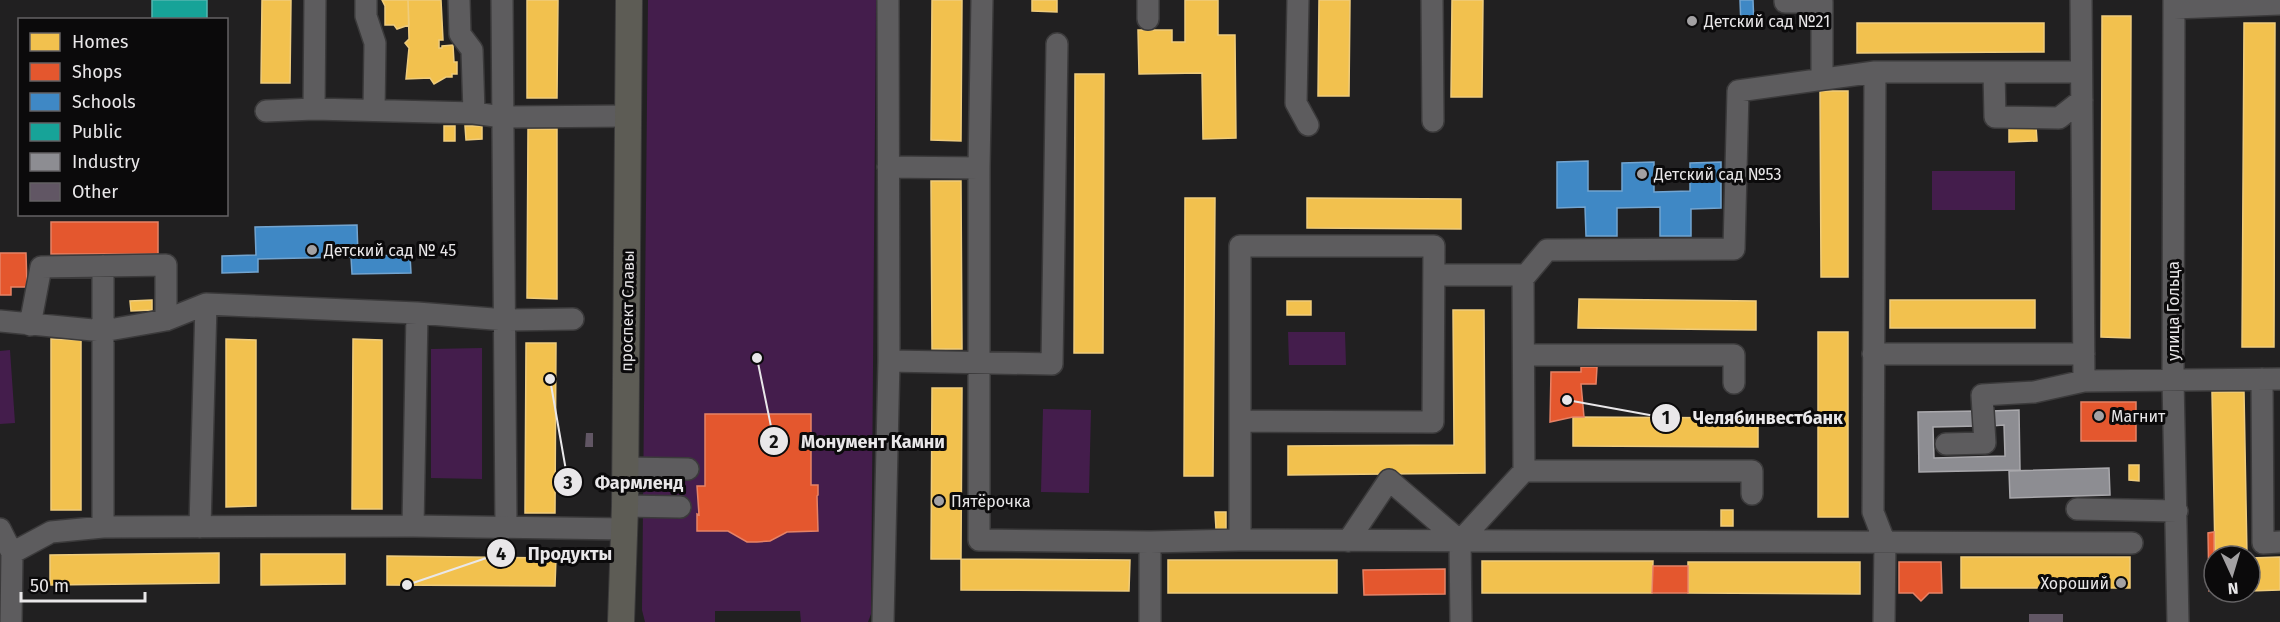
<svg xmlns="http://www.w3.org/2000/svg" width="2280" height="622" font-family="'Fira Sans',sans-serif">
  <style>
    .green { fill: #441d4c }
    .homes { fill: #f2c14e; stroke: #efcc7c; stroke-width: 1.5 }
    .shops { fill: #e4572e; stroke: #e68266; stroke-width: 1.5 }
    .schools { fill: #3f88c5; stroke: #72a4d0; stroke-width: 1.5 }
    .public { fill: #17a398; stroke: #56b7b0; stroke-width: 1.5 }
    .industry { fill: #8d8d92; stroke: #a9a8ac; stroke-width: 1.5 }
    .building { fill: #615664 }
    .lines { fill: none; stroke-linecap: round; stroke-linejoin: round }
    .minor-casing { stroke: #3b3a3b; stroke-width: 24 }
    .major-casing { stroke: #3b3a3b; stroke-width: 28 }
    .minor { stroke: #5d5c5e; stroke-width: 21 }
    .major { stroke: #5d5c55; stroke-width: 26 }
    .poi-dot { fill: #a3a1a3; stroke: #0b0a0b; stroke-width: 2 }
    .labels { text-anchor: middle; stroke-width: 6; stroke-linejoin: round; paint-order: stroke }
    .poi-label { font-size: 16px; fill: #e9e7e9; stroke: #0b0a0b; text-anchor: start }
    .street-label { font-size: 16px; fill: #e9e7e9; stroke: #0b0a0b }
    .leader { fill: none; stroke: #e9e7e9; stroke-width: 2 }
    .callout-dot { fill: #e9e7e9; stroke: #0b0a0b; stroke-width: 2 }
    .mark-label { font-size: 18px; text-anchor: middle; font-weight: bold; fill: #111 }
    .callout-label { font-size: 18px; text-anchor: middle; font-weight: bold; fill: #e9e7e9; stroke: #0b0a0b; stroke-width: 6; stroke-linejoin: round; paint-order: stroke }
  </style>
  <rect width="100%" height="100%" fill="#212021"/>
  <path class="green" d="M648,0h228l-5,614 -3,8h-67l-1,-11h-85v11h-70l-3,-12z
    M1932,171h83v39h-83z
    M1288,332h57l1,33h-57z
    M482,348v131l-51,-1v-129z
    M10,350l5,73 -15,1v-73z
    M1043,409l48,1 -2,83 -48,-1z"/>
  <path class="homes" d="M262,0h29l-1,83h-29z
    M382,0h26l1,25 -12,4 -3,-4h-9v-19z
    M408,0h33l2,40h-4v8h3v-2l11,-1 1,17h3v12h-5v3h-6l-12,7 -4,-6 -24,1 3,-31 -4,-5 4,-4z
    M527,0h31l-1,98h-30z
    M932,0h30l-1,141 -30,-1z
    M1032,0h25v12l-25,-1z
    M1185,0h33v35h17l1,103 -33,1 -1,-66 -63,1 -1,-44h34v12h13z
    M1319,0h31l-1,96h-31z
    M1452,0h31l-1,97h-31z
    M2102,16h29l-1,322 -29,-1z
    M1857,23h187v29l-187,1z
    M2244,23h31l-1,324h-32z
    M1075,74h29l-1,279h-29z
    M1820,91h28v186h-27z
    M444,126h11v15h-11z
    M465,126h17v13l-16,1z
    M2036,126l1,15 -28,1v-15z
    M528,129h29v170l-30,-1z
    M931,181h30l1,168h-30z
    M1185,198h30l-2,278h-29z
    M1307,198l154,1v30l-154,-1z
    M1579,299l177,2v29l-178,-2z
    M152,300v10l-21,1 -1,-10z
    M1890,300h145v28h-145z
    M1287,301h24v14h-24z
    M1453,310h31l1,163 -197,2v-29l166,-1z
    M1818,332h30v185h-30z
    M51,339l30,1v170h-30z
    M226,339l30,1v166l-30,1z
    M353,339l29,1v169h-30z
    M526,343h30l-1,170h-30z
    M932,388h30l-1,171h-30z
    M2212,392h32l3,164h-32z
    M1573,417l185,1v29l-185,-1z
    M2129,465h10v16l-10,-1z
    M1721,510h12v16h-12z
    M1215,512h11v17h-10z
    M219,553v30l-169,2v-30z
    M261,554h84v30l-84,1z
    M387,556l169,2 -1,28 -168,-1z
    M1961,557h169v31h-169z
    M2280,557v33l-30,1v-33z
    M961,559l169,1 -1,31 -168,-1z
    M1168,560h169v33h-169z
    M1482,561h171l-1,32h-170z
    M1688,562h172v32l-172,-1z"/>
  <path class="shops" d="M51,222h107v32h-107z
    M0,253h26l1,34h-16v8h-11z
    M1581,367h16l-1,17h-15l3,33h-11l-23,5 1,-50h30z
    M2081,402h55v39h-55z
    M705,414h106v71h7v10l-1,1 1,35 -31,1 -17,9 -13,1h-10l-19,-11h-31v-17l2,1 -2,-29h8z
    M2214,532v59h-5l-1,-58z
    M1899,562h42l1,31h-13l-8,8 -8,-8h-14z
    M1653,566h35v27h-36z
    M1445,569v25l-81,1 -1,-25z"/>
  <path class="schools" d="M1740,0h13l1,26 -13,1z
    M1588,161v30h34v-28l32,-1v30l36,-1v-28l31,-1v46l-30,1v27h-31v-29l-43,1v28h-31l-1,-29 -28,1v-46z
    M357,225l1,31 52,-1 1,18 -59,1 -1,-17 -93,2v13l-36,1v-17l34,-1 -1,-28z"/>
  <path class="public" d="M152,0h55v20h-55z"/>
  <path class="industry" d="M2019,410l1,60 -101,2 -1,-60 60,-1v15l-45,1 1,31 71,-2 -1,-31 -13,1v-15z
    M2109,468l1,27 -100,3 -1,-27z"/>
  <path class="building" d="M586,433h7v14h-8z
    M2029,614h34v8h-34z"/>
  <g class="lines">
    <g class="minor-casing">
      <path id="minor" d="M366,0v16l9,27 -1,67
        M459,0l1,34 12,16 2,63
        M502,0l4,526
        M982,0l-3,168v372l171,2 90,-2 892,3
        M1298,0l-2,103 12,22
        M1432,0l1,121
        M1785,0v2h37v76
        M2081,0l3,381
        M2174,0l-1,380 5,242
        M2174,8l106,-4
        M1148,19v-19
        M1994,72l1,45 64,1 23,-18
        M314,109l1,-109
        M266,111l48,-2 160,4 28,4 127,-1
        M888,167l91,1
        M103,266v261
        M1434,275h92l21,-25 187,-1 4,-158 137,-19
        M0,321l103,10 63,-11 40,-16 211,9 89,7 67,-1
        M30,325l11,-58 125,-2v55
        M1873,354h211
        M1524,355h210v28
        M889,361l163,3 5,-320
        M2262,379l1,164 17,-1
        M1946,444l39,-1 -3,-48 52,-3 50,-11 196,-2
        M624,468l64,1
        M1524,471h228v23
        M625,506l55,1
        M2077,509l100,2
        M413,526l4,-213
        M200,527l6,-223
        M0,529l12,24
        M1240,540v-119l193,1 1,-176h-194v175
        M1348,541l41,-61 71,61
        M11,622l1,-69 39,-21 52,-5 310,-1 211,3
        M883,622l6,-261 -1,-361
        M1150,622v-80
        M1461,622l-1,-81 64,-70 -1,-196
        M1884,622l1,-79 -12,-31 2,-440h206"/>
    </g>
    <g class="major-casing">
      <path id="major" d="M621,622l4,-116 4,-506"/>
    </g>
    <use href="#minor" class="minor"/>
    <use href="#major" class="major"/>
  </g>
  <g class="poi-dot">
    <circle cx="1692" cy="21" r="6"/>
    <circle cx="1642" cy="174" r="6"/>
    <circle cx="312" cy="250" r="6"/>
    <circle cx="2099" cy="416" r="6"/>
    <circle cx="939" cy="501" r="6"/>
    <circle cx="2121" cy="583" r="6"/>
  </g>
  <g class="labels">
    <g class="poi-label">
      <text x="1704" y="27">Детский сад №21</text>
      <text x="1654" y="180">Детский сад №53</text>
      <text x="324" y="256">Детский сад № 45</text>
      <text x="2111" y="422">Магнит</text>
      <text x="951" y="507">Пятёрочка</text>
      <text x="2109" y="589" text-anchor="end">Хороший</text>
    </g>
    <g class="street-label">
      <text transform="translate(627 311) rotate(-89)" y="6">проспект Славы</text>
      <text transform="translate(2173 311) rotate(-90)" y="6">улица Гольца</text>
    </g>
  </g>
  <path class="leader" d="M1567 400L1666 418M757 358L774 441M550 379L568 482M407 585L501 553"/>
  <g class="callout-dot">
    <circle cx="1567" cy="400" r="6"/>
    <circle cx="757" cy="358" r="6"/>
    <circle cx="550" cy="379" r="6"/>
    <circle cx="407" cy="585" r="6"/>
    <circle cx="1666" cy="418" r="15"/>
    <circle cx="774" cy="441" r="15"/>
    <circle cx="568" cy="482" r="15"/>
    <circle cx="501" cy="553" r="15"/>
  </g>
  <g class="mark-label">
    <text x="1666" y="424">1</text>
    <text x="774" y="448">2</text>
    <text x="568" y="489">3</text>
    <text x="501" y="560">4</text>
  </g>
  <g class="callout-label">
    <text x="1768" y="424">Челябинвестбанк</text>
    <text x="873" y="448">Монумент Камни</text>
    <text x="639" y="489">Фармленд</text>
    <text x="570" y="560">Продукты</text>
  </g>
  <rect x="18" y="18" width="210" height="198" fill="#0b0a0b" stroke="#646264" stroke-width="1.5"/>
  <rect x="30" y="33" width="30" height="18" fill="#f2c14e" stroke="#646264" stroke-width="1.5"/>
  <text x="72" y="48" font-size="18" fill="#e9e7e9">Homes</text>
  <rect x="30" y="63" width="30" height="18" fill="#e4572e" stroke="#646264" stroke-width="1.5"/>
  <text x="72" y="78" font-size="18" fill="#e9e7e9">Shops</text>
  <rect x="30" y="93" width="30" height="18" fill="#3f88c5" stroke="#646264" stroke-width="1.5"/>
  <text x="72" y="108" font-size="18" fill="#e9e7e9">Schools</text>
  <rect x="30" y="123" width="30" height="18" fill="#17a398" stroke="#646264" stroke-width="1.5"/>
  <text x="72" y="138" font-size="18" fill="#e9e7e9">Public</text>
  <rect x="30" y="153" width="30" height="18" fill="#8d8d92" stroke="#646264" stroke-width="1.5"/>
  <text x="72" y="168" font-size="18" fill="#e9e7e9">Industry</text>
  <rect x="30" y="183" width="30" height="18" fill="#615664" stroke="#646264" stroke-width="1.5"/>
  <text x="72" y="198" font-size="18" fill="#e9e7e9">Other</text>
  <g transform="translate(2232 574) rotate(176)"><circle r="28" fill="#0b0a0b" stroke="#646264" stroke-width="1.5"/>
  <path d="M0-4.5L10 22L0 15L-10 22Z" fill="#a3a1a3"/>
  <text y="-9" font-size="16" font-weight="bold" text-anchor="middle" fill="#e9e7e9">N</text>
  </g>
  <path d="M21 592v9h124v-9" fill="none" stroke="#e9e7e9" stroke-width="3"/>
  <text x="30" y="592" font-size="18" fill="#e9e7e9" stroke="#0b0a0b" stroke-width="4.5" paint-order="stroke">50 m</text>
</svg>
